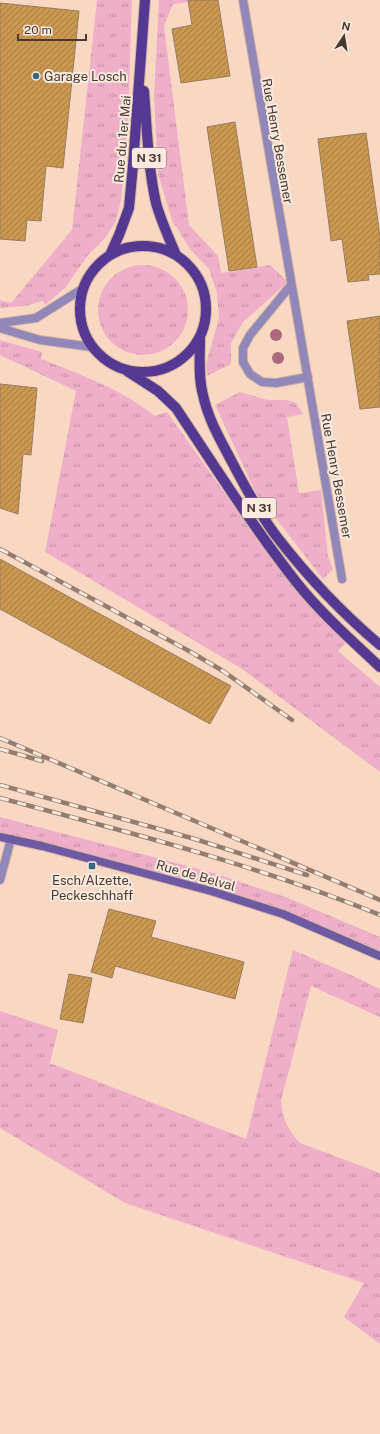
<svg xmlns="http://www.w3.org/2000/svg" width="380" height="1434" font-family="'Public Sans',sans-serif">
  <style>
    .grass { fill: url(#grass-tufts) }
    .building { fill: url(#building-hatch); stroke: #987e5c }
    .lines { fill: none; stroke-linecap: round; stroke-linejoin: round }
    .service-casing { stroke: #d2b5a2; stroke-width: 10 }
    .minor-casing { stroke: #d2b5a2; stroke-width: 10 }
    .secondary-casing { stroke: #d2b5a2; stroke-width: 10 }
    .primary-casing { stroke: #d2b5a2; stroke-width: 12 }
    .service { stroke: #9187b9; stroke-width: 8 }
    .minor { stroke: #9187b9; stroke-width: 8 }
    .secondary { stroke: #6d5aa3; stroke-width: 8 }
    .primary { stroke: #543892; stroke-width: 10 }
    .rail-casing { stroke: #947d6e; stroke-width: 4.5 }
    .rail { stroke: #fae9de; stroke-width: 3; stroke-dasharray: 9; stroke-linecap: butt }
    .tree { fill: #ac687c }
    .poi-dot { fill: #346985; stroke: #fae9de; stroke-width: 1.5 }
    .labels { text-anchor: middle; stroke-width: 4; stroke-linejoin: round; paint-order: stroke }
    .shield { fill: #fae9de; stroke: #7e6e63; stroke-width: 1 }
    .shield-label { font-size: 12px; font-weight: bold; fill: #49392e }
    .poi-label { font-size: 13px; fill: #49392e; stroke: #fae9de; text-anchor: start }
    .street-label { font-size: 13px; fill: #49392e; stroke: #fae9de }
  </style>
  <defs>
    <pattern id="grass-tufts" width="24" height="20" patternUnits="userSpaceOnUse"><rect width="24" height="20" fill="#efafc8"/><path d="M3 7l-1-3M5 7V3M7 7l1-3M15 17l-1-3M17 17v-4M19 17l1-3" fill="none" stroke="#c48fa3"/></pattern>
    <pattern id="building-hatch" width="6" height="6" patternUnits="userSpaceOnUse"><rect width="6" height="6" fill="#ca9751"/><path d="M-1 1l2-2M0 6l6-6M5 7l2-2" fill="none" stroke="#a67c44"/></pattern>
  </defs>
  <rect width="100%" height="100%" fill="#f9d8c3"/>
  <path class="grass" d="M97,0h35l-4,118 -7,82 -5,21 -11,17 -17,17 -23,33 -20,17 -2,-4 -18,5 -25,2v-8l11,3 61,-73z
    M159,0h29l1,2 -16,2 -9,22 25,199 29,31 3,17 49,-8 18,17 -45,40 -12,21v21l-24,12 -1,-12 13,-46 -2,-25 -8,-24 -19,-20 -18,-29 -14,-46 -4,-78z
    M98 310a45 45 0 1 1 90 0a45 45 0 1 1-90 0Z
    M0,340l42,12 -1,7c31,12 63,24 91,41 8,5 16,11 23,16l12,-4 96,135 32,40 55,51 -12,13 42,36v85l-138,-103 -197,-117 31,-161 -76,-36z
    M240,392l28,8h19l9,3 7,11 -16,3 12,76 22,-3 7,66 5,13 -10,10 -67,-86 -41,-88z
    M0,817l214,56 74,25 92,39v19l-97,-42 -283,-77z
    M293,950l58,25 29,14v28l-69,-31 -30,115c2,19 6,27 19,42l80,30v171l-36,-27 20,-34 -239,-80 -125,-75v-117l58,19 -8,33 196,76z"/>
  <path class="building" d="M188,0h30l12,76 -49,7 -9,-54 20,-4z
    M0,3l79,8 -16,157 -17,-2 -5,55 -14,-1 -2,21 -25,-2z
    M235,122l22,145 -28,4 -22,-144z
    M366,133l14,104v37l-12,1 1,5 -21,2 -6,-43 -11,2 -13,-102z
    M380,316v91l-20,2 -13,-88z
    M0,384l37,4 -6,67 -8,-1 -5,60 -18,-6z
    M0,559l231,127 -21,38 -210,-115z
    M109,909l47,12 -5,16 93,25 -9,37 -120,-33 -3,12 -21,-6z
    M69,974l23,4 -9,45 -23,-4z"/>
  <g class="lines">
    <g class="service-casing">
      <path id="service" d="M0,880l11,-41"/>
    </g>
    <g class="minor-casing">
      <path id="minor" d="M243,0l99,579
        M291,285l-41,50 -7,13v14l7,12 12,8 14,1 32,-6
        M0,323l36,-5 46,-29
        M0,328l40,12 52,7"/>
    </g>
    <g class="secondary-casing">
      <path id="secondary" d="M0,837l42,9 169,45 72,23 97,42"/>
    </g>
    <g class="primary-casing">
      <path id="primary" d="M144,91c3,38 4,76 12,112 5,18 13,35 20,52
        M80 309a63 63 0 1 1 126 0a63 63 0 1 1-126 0Z
        M110,255l9,-20 10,-27 4,-43 12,-165
        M200,338c0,19 -2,39 3,57 5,24 18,46 29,67 13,25 28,53 45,75 31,40 65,76 103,108
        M127,371l31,20 18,17c39,59 77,119 121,175 23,29 55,58 83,84"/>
    </g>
    <use href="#service" class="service"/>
    <use href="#minor" class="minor"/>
    <use href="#secondary" class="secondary"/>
    <use href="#primary" class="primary"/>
    <g class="rail-casing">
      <path id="rail" d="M0,549l189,102 34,20 69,49
        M0,738l380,162
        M0,749l42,12
        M0,785l195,54 112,36
        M0,798c128,34 257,67 380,117"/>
    </g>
    <use href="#rail" class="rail"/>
  </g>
  <g class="tree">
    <circle cx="276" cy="335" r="6"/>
    <circle cx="278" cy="358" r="6"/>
  </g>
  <g class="poi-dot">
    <circle cx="36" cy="76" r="4"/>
    <rect x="88" y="862" width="8" height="8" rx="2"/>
  </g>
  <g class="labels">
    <g class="shield">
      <rect x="132" y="148" width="34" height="20" rx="3"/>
      <rect x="242" y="498" width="34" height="20" rx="3"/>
    </g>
    <g class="shield-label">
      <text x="149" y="162">N 31</text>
      <text x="259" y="512">N 31</text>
    </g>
    <g class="poi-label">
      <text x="44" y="81">Garage Losch</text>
      <text x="92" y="885" text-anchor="middle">Esch/Alzette,<tspan x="92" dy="15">Peckeschhaff</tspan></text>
    </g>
    <g class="street-label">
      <text transform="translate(122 139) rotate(-85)" y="5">Rue du 1er Mai</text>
      <text transform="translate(278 141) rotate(80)" y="5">Rue Henry Bessemer</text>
      <text transform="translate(337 476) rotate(80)" y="5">Rue Henry Bessemer</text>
      <text transform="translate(196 875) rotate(16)" y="5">Rue de Belval</text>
    </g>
  </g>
  <g transform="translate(344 36) rotate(12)" stroke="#fae9de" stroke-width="3" paint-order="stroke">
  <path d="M0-3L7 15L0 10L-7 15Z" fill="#49392e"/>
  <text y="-6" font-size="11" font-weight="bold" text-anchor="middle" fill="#49392e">N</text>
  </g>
  <path d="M18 34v6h68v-6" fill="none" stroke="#49392e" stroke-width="2"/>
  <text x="24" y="34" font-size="12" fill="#49392e" stroke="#fae9de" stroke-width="3" paint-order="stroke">20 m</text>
</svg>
